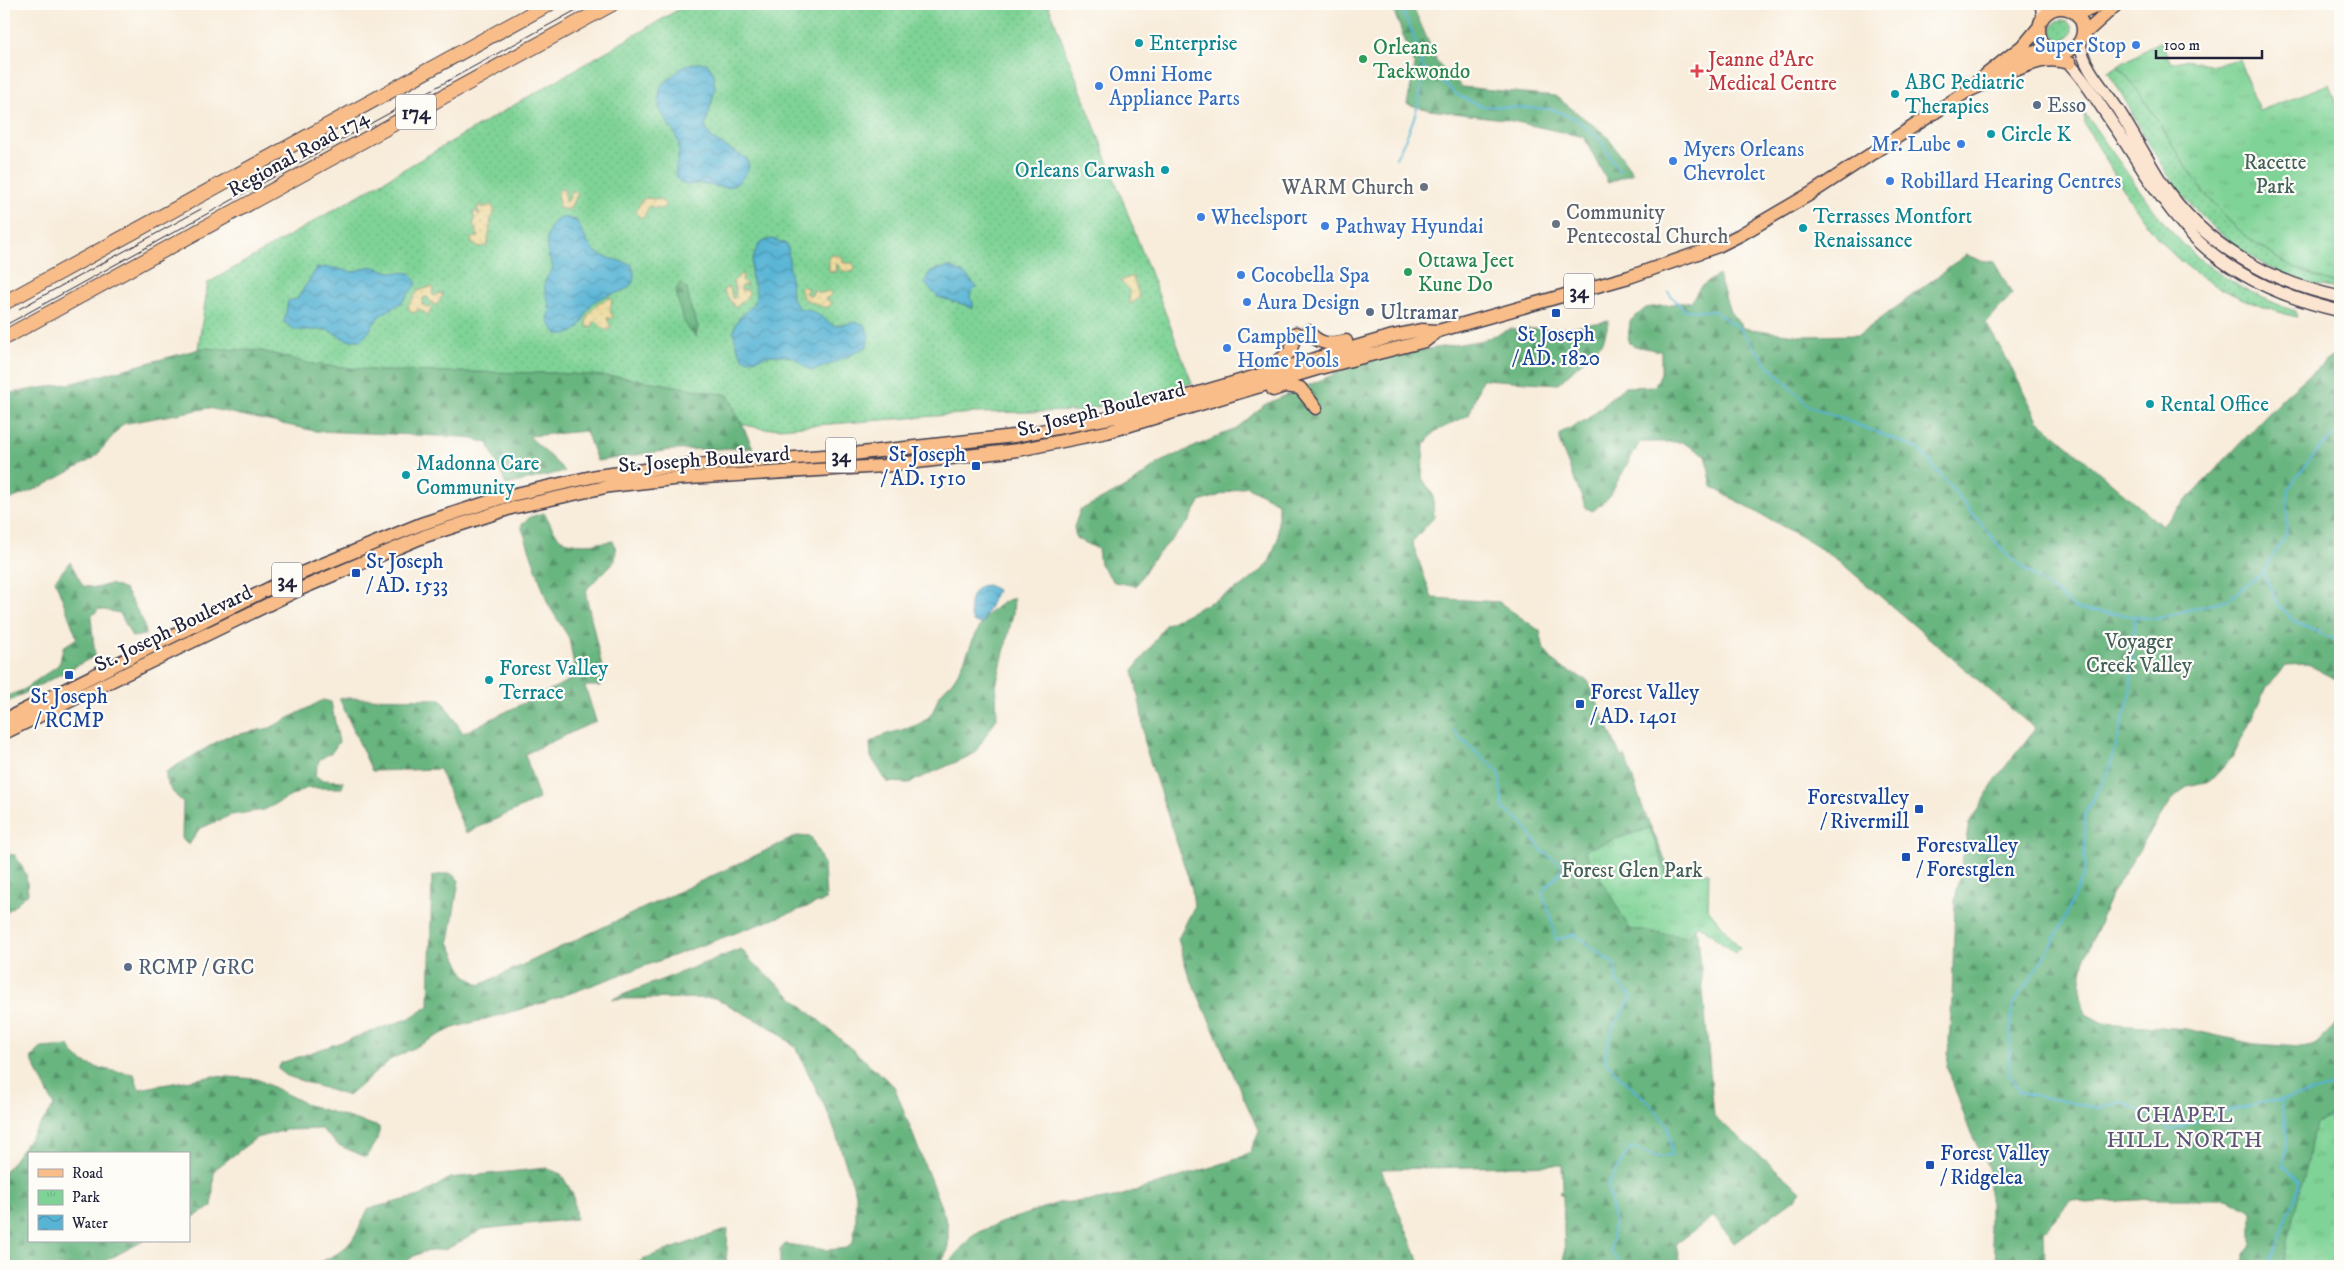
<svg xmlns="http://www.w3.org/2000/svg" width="2344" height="1270" font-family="'IM FELL DW Pica',serif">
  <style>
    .grass { fill: url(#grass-dots); stroke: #507a68 }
    .forest { fill: url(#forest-firs); stroke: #446c5d }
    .sand { fill: url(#sand-dots); stroke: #887e6c }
    .park { fill: url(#park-tufts); stroke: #507a68 }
    .water { fill: url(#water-waves); stroke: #3c6b88 }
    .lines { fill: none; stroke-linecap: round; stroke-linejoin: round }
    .stream { stroke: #57b4d5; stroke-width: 2 }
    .secondary-casing { stroke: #424053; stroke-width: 14 }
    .primary-casing { stroke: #424053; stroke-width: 15 }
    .highway-casing { stroke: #424053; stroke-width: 16 }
    .secondary { stroke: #fce5d0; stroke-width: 11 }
    .primary { stroke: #f8bd89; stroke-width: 12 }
    .highway { stroke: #f8bd89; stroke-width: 14 }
    .tram { stroke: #22223b; stroke-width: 1 }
    .culture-dot { fill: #0f9aa8; stroke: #fdfcf7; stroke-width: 2 }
    .shop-dot { fill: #3f7fe0; stroke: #fdfcf7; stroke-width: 2 }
    .leisure-dot { fill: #2e9e5b; stroke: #fdfcf7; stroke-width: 2 }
    .health-dot { fill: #e0444e; stroke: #fdfcf7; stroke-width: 2 }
    .service-dot { fill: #5c6f8a; stroke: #fdfcf7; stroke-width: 2 }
    .worship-dot { fill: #6b7280; stroke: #fdfcf7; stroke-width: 2 }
    .transit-dot { fill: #1a4fb4; stroke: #fdfcf7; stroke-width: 2 }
    .labels { text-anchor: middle; stroke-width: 4.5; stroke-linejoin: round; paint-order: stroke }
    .shield { fill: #fdfcf7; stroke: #646373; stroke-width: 1 }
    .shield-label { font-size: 20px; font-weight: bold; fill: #22223b }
    .culture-label { font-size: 21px; fill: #0d838f; stroke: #fdfcf7; text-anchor: start }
    .shop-label { font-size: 21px; fill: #366cbe; stroke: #fdfcf7; text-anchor: start }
    .leisure-label { font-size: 21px; fill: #27864d; stroke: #fdfcf7; text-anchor: start }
    .health-label { font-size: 21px; fill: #be3a42; stroke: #fdfcf7; text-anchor: start }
    .service-label { font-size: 21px; fill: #4e5e75; stroke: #fdfcf7; text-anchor: start }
    .street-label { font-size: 21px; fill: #22223b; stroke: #fdfcf7 }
    .park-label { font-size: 21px; fill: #43605b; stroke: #fdfcf7 }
    .worship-label { font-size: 21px; fill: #5b616d; stroke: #fdfcf7; text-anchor: end }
    .transit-label { font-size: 21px; fill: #164399; stroke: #fdfcf7; text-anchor: start }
    .neighbourhood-label { font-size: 22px; letter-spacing: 1px; fill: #5b5378; stroke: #fdfcf7 }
  </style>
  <defs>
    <pattern id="grass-dots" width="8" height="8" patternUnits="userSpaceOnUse" patternTransform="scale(1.25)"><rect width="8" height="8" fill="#7fd396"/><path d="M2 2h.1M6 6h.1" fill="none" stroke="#6db582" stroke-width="1.8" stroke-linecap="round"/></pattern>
    <pattern id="forest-firs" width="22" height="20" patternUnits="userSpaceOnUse" patternTransform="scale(1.25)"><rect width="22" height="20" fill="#67b57f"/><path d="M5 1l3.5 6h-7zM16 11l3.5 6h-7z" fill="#549369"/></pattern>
    <pattern id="sand-dots" width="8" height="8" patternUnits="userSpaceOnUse" patternTransform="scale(1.25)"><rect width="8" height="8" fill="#eeda9e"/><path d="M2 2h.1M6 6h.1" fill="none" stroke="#ccbb89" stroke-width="1.8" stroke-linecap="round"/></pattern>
    <pattern id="park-tufts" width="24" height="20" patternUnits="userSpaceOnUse" patternTransform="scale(1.25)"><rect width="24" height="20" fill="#7fd396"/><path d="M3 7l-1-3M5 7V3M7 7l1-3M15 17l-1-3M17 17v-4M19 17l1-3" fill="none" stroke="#6db582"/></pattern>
    <pattern id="water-waves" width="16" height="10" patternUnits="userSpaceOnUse" patternTransform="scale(1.25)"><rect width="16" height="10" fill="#57b4d5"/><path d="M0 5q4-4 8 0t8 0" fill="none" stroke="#4892ae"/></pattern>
  </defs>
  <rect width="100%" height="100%" fill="#fdfcf7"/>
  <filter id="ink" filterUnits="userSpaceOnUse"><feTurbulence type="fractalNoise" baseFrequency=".02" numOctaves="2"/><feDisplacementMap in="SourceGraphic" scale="10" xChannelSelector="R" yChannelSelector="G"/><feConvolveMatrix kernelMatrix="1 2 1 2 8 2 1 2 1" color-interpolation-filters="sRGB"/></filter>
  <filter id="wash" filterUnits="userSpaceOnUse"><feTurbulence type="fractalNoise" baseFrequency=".0096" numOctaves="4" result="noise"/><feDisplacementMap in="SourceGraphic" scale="20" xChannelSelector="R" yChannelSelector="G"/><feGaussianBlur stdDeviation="1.12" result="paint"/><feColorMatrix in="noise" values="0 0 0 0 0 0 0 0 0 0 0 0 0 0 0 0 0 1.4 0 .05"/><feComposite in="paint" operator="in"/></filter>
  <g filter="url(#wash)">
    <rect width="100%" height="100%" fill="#f8ecda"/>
    <path class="grass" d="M688,4h360l144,379 -110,28 -108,2 -209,16 -160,-32 -409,-35 12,-79z
      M2052 30a10 10 0 1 1 20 0a10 10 0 1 1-20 0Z
      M2118,66c30,33 50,74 75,111 35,53 86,90 147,108v4c-74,-8 -141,-63 -179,-125 -19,-30 -33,-62 -53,-92z
      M2084,112c15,22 31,44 47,66 22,31 44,63 75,86 27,21 57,35 89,47l2,6c-52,-13 -105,-37 -140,-80 -28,-34 -49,-75 -72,-112z"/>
    <path class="forest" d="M1391,4h21l26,60 24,23 93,9 51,39 27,38 -25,10 -24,-46 -81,-18 -74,-9 -22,-6 8,-38z
      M1966,255l14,5 14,2 18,32 -26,29 22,38 30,59 124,106 124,-131 54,-46v332l-33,-17 -21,1 -19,22 -35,71 -22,23 -23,5 -17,15 -58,92 -27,64 -4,22v21l5,14 17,9 84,6 67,15 47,3 15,-3 24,-24v222l-4,24h-95l3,-12 8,-9v-34l-25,-12h-76l-65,4 -15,-3 -27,31 1,35h-46l-10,-37v-59l-20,-41 -22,-62 5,-66 3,-101 14,-76 29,-48 37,-47 -196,-168c-40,-28 -84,-49 -127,-74l-6,-32 -24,-13h-42l-32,56 -15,13 -7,-3 -26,-64v-11l26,-13 38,-33 31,-1 6,-13v-22l-28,-5 -5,-5 2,-20 16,-13 46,-7 8,-14 18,-12 12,37 13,16 60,8 56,-1z
      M680,283l7,6 4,20 7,17 -2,11c-14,-12 -17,-30 -20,-47z
      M1609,321l-6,21 -45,42 -76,-5 -13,36 -35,17 -10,13 -2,33 11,17 1,22 -22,25 20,56 67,4 41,29 4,19 13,15 31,16 33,76 4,-1 20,58 53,120 16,182 87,75 -5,7 -62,45 -20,-27 -38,28 4,22h-115l-2,-70 -4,-3 4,-4 -1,-24 -181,4 40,97h-470l-2,-4 25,-28 26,-11 58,-20 52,-4 127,-40 13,-7 9,-20 -72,-162 -9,-31 16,-32 -2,-18 -47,-143 -4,-36 -8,-40 18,-23 14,-22 78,-39 25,-21 10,-27v-35l-32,-17 -46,16 -12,21 -36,37 -16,26 -22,-4 -14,-18 -2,-15 -22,-11 -2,-11 6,-17 50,-25 30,-23 77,-34 27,-23 86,-38 44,-12 90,-15 26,-11h48z
      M203,348l59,3 49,13 70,7 172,2 69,4 106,18 25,53 -83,2 -73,11 -11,-30 -57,5 36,35 -59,14 -18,-42 -24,-6 -149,-6 -107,-23 -85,16 -29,34 -51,28 -39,16v-108l69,-11z
      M544,513c5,7 9,18 15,24 11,11 40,6 54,4l3,8 -1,12 -28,28 -1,6 16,72 -2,19h-15l11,35 -71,33 14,45 -73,34 -27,-64 -67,2 -33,-73 102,1 22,34 113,-56 -7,-39 -21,-34 -27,-79 9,-8z
      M70,562l13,24 14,2 13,-4 15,6 17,29 4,13 -1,3 -13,2 -12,-24 -21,-4 -8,8 4,39 -91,48v-7l19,-7 34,-24 3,-4 3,-15 14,-9 -22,-58z
      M1014,598l-1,16 -17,72 1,32 -23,36 -65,29 -22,-1 -16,-25 -1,-14c15,-14 48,-11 61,-29 5,-6 5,-15 10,-21 4,-5 10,-9 13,-14 19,-28 22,-70 60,-81z
      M323,700l8,2 8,40 -7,10 -13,8 -4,15 6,5 21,1 2,1 -2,6h-35l-43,22 -33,5 -32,14 -10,16 -7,-7 1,-36c-10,-9 -18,-16 -17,-30l59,-35 45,-9z
      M797,836l14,1 13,28 2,35 -280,102 -93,26 -63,32 -42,36 -61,-20 -9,-7 3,-6 127,-44 21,-13 3,-130 18,-3 9,7 -10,62 15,32 16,11z
      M4,854l11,1 11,19 2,19 -24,22z
      M741,949l12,14 141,123 54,139v25l-9,16h-159v-16l5,-6 42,6 20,-2 6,-6 3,-20v-28l-26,-77 -34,-69 -21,-18 -60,-32 -103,1z
      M69,1046c10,24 44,24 65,28l5,15 75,-13 43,3 51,26 71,22v9l-13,21 -28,-12 -17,-16 -35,1 -30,8 -42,32 -2,37 -23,12v-65h-160v87h114l-47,25h-92v-93l50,-67 -23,-48 10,-10z
      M546,1168l15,6 12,20 3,25 -93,10 -36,20 -24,3 -9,4 -14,10h-88c39,-18 38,-19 56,-57l52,-13 30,-18z
      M728,1229l-2,37h-94l16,-9z"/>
    <path class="sand" d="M561,189l4,1v12l4,-3 3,-9 6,3 -9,17 -10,-2 -1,-16z
      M646,198l15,2 4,3v3l-5,3 -11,-3 -5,11h-4l-4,-5 5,-11z
      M482,205l1,3 6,-3 3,1 3,6 -4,7 -3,24 -2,3 -7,1 -8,-4 1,-6h7l-6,-13 2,-4 -2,-8h4l3,4 -3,-9z
      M838,255l4,2 2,6h8l3,3 -2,6 -10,-1 -7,-8 1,9 -8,-1v-15z
      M741,274l2,1 -1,5 5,5 -6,1v4h6l2,3 -2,4 -12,11 -12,-18 7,-3 2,11h3l1,-6 -3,-10z
      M1130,277h3l7,21 -10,6 -1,-14 -9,-9z
      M803,286l5,3 -3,4 4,2h3l1,-5 7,3 10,-2 1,5 -6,3 8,4 -7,5 -22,-9 -5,-10z
      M430,287l4,1 -2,6 2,2 6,-3 3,2 -6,10 -4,-1 -6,-7 -4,1 -1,7 10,3 -4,7 -9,-6 -5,4 -4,-2 -2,-5 10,-15z
      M610,298l2,1 -2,12 3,6 -1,2 -5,-1 4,10 -5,3 -11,-11 -2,6 -6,1c-4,-13 12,-26 23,-29z"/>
    <path class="park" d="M2160,41l11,22 13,-3 31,5 24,-6 20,52 70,-27 11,29v172c-61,-18 -112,-55 -147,-108 -25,-37 -45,-78 -75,-111z
      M1650,828l17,48 32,-10 3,7h7l-1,36 32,39 -5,5 -37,-29 -10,13 -58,-8 -46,-79z
      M2340,1112v154h-58l34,-143z"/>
    <path class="water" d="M697,63h10l7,10 1,16 -10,38 7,12 35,20 2,8c-13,27 -24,20 -48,17 -7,-1 -15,4 -22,-3 -8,-9 1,-23 0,-33 0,-15 -16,-27 -20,-42 -1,-5 1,-13 1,-19l25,-22z
      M560,217l16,3c18,36 15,33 55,44 2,4 3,6 3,11 0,19 -23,17 -36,24 -19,11 -9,38 -41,35l-9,-13c6,-19 -6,-26 -3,-39 1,-5 6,-10 8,-15 -9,-18 -10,-37 7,-50z
      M772,239l13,4 3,5 4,50 7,10c16,2 22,9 35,18l22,-4 9,3 4,11 -2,10c-5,4 -50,26 -56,24 -6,-1 -10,-8 -15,-11 -5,-3 -17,-4 -23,-4 -12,1 -18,8 -30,3 -26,-46 13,-40 13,-64 0,-5 -3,-11 -4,-15 -3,-15 2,-24 8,-37z
      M371,266l19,6 20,1 7,10 -16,20 -22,13 -11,17 -7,7h-14l-19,-10h-33l-11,-8 4,-21 9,-2 20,-31 12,-1 24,5z
      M950,267c11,5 19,9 26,20l-5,5 -1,6 3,4v7l-8,-4 -27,-8 -13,-13 3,-10 9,-5z
      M988,585l9,5 -15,34 -9,-2c-5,-15 -5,-25 7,-36z"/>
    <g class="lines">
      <path class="stream" d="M1399,4l14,30 10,33 36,29 22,10 71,3 24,10 24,21 19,31
        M1396,158c15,-29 27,-57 27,-91
        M1668,292l16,18 30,1 26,18 30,38 39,39 110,43 87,105 70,55 80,10 73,-20 34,-27 23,-37 2,-46 30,-40 19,-16 3,-5
        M2263,572l16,33 16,17 45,20
        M2135,617l-5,78 -21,76 -24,42 -1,61 -30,67 -42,66 -3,66 10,19 78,16 27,-6 46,28 64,-21 47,-9 59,-16
        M1454,730l7,9 38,33 4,37 18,12 21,30 23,16 -23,25 8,22 6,26 19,-6 40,31 2,17 15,15 -20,33 -8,29 18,20 29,25 17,22 4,29 -15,2 -26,-10 -23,37 6,41 -4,26 12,15
        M2269,1266l17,-49 13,-29v-5l-16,-19c6,-23 3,-41 -2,-64"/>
    </g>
  </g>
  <g filter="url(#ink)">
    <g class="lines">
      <g class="secondary-casing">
        <path id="secondary" d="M2041,4l2,14
          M2062,4l5,5
          M2080,42c3,27 25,47 39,69 15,24 28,48 43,72 42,62 107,99 178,114
          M2057,52c25,21 41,51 60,78 25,38 49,79 81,111 39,37 90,58 142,70"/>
      </g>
      <g class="primary-casing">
        <path id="primary" d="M2039 30a22 22 0 1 1 44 0a22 22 0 1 1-44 0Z
          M2075,13l14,-3 12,-6
          M2083,35l34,-31
          M2018,69c19,-8 32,-12 52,-6
          M1977,82l48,-38 14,-17
          M1308,331c11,14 22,14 38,10
          M1271,367l19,-15 6,-19
          M1273,390l12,-4 15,2 16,20
          M4,720l288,-143 129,-53 86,-28 89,-20 72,-9 184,-13 162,-18 106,-20 273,-80 28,-6 17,1 191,-54 89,-31 22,-11 70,-41 156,-102 29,-13 36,-26 19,-4
          M4,733l296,-144 125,-53 86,-28 99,-22 63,-7 210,-13 135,-16 89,-18 213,-64 105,-27 13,-10"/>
      </g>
      <g class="highway-casing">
        <path id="highway" d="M4,303l545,-299
          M4,338l608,-334"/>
      </g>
      <use href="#secondary" class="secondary"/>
      <use href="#primary" class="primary"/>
      <use href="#highway" class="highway"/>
      <path class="tram" d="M19,309l182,-100
        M4,326l583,-322"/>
    </g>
  </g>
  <g class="culture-dot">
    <circle cx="1139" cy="43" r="5"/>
    <circle cx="1895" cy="94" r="5"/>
    <circle cx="1991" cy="134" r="5"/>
    <circle cx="1165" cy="170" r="5"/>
    <circle cx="1803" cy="228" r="5"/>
    <circle cx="2150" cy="404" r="5"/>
    <circle cx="406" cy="475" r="5"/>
    <circle cx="489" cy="680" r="5"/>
  </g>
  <g class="shop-dot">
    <circle cx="2136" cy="45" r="5"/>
    <circle cx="1099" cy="86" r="5"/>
    <circle cx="1961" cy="144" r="5"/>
    <circle cx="1673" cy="161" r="5"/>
    <circle cx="1890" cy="181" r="5"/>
    <circle cx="1201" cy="217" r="5"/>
    <circle cx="1325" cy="226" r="5"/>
    <circle cx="1241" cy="275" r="5"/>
    <circle cx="1247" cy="302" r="5"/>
    <circle cx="1227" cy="348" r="5"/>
  </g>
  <g class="leisure-dot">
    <circle cx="1363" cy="59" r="5"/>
    <circle cx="1408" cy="272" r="5"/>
  </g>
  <path class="health-dot" d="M1694.5 63.5h5v5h5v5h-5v5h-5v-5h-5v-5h5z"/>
  <g class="service-dot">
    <circle cx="2037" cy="105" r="5"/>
    <circle cx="1370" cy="312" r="5"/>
    <circle cx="128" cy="967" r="5"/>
  </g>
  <g class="worship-dot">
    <circle cx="1424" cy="187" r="5"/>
    <circle cx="1556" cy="224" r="5"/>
  </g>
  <g class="transit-dot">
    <rect x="1551" y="308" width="10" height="10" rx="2.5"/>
    <rect x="971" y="461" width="10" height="10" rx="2.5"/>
    <rect x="351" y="568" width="10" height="10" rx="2.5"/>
    <rect x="64" y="670" width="10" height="10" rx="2.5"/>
    <rect x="1575" y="699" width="10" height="10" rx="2.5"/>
    <rect x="1914" y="804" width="10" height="10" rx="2.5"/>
    <rect x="1901" y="852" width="10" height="10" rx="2.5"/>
    <rect x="1925" y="1160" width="10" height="10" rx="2.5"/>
  </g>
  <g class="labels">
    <g class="shield">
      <rect x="396" y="94.5" width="40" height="35" rx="4"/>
      <rect x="1564" y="273.5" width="30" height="35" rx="4"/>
      <rect x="826" y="437.5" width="30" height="35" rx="4"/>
      <rect x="272" y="562.5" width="30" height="35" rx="4"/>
    </g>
    <g class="shield-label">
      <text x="416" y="119">174</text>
      <text x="1579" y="298">34</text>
      <text x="841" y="462">34</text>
      <text x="287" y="587">34</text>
    </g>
    <g class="culture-label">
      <text x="1149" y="50">Enterprise</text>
      <text x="1905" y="89">ABC Pediatric<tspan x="1905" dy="24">Therapies</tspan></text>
      <text x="2001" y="141">Circle K</text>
      <text x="1155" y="177" text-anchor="end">Orleans Carwash</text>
      <text x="1813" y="223">Terrasses Montfort<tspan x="1813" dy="24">Renaissance</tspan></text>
      <text x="2160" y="411">Rental Office</text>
      <text x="416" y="470">Madonna Care<tspan x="416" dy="24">Community</tspan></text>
      <text x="499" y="675">Forest Valley<tspan x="499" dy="24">Terrace</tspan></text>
    </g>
    <g class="shop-label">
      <text x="2126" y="52" text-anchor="end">Super Stop</text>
      <text x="1109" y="81">Omni Home<tspan x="1109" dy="24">Appliance Parts</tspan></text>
      <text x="1951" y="151" text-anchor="end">Mr. Lube</text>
      <text x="1683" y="156">Myers Orleans<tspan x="1683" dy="24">Chevrolet</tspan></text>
      <text x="1900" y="188">Robillard Hearing Centres</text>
      <text x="1211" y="224">Wheelsport</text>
      <text x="1335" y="233">Pathway Hyundai</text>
      <text x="1251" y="282">Cocobella Spa</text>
      <text x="1257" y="309">Aura Design</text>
      <text x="1237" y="343">Campbell<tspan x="1237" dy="24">Home Pools</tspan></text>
    </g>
    <g class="leisure-label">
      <text x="1373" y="54">Orleans<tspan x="1373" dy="24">Taekwondo</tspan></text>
      <text x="1418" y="267">Ottawa Jeet<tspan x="1418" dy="24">Kune Do</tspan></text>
    </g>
    <g class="health-label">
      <text x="1708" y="66">Jeanne d'Arc<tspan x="1708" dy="24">Medical Centre</tspan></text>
    </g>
    <g class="service-label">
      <text x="2047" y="112">Esso</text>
      <text x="1380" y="319">Ultramar</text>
      <text x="138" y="974">RCMP / GRC</text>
    </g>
    <g class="street-label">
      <text transform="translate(298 153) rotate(-29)" y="7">Regional Road 174</text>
      <text transform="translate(1101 409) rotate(-14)" y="7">St. Joseph Boulevard</text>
      <text transform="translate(704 459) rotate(-4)" y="7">St. Joseph Boulevard</text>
      <text transform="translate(173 628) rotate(-26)" y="7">St. Joseph Boulevard</text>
    </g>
    <g class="park-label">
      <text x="2275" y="169">Racette<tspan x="2275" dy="24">Park</tspan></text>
      <text x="2139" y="648">Voyager<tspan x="2139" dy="24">Creek Valley</tspan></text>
      <text x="1632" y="877">Forest Glen Park</text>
    </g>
    <g class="worship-label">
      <text x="1414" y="194">WARM Church</text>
      <text x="1566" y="219" text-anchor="start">Community<tspan x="1566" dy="24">Pentecostal Church</tspan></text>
    </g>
    <g class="transit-label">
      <text x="1556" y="341" text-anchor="middle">St Joseph<tspan x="1556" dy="24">/ AD. 1820</tspan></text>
      <text x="966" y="461" text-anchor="end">St Joseph<tspan x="966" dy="24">/ AD. 1510</tspan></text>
      <text x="366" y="568">St Joseph<tspan x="366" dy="24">/ AD. 1533</tspan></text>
      <text x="1590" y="699">Forest Valley<tspan x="1590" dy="24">/ AD. 1401</tspan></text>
      <text x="69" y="703" text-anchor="middle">St Joseph<tspan x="69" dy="24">/ RCMP</tspan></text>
      <text x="1909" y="804" text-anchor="end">Forestvalley<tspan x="1909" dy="24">/ Rivermill</tspan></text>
      <text x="1916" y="852">Forestvalley<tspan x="1916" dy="24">/ Forestglen</tspan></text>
      <text x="1940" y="1160">Forest Valley<tspan x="1940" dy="24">/ Ridgelea</tspan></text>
    </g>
    <g class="neighbourhood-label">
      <text x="2185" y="1122">CHAPEL<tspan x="2185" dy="25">HILL NORTH</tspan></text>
    </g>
  </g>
  <rect width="2344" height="1270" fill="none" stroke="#fdfcf7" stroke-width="20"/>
  <rect x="28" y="1152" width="162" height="90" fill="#fdfcf7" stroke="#a5a5ac"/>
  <rect x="38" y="1169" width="25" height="8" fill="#f8bd89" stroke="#a5a5ac"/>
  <text x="72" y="1178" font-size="15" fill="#22223b">Road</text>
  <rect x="38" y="1190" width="25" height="15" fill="url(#park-tufts)" stroke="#a5a5ac"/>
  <text x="72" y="1202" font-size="15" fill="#22223b">Park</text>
  <rect x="38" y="1215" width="25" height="15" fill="url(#water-waves)" stroke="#a5a5ac"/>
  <text x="72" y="1228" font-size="15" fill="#22223b">Water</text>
  <path d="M2156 50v8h106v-8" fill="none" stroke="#22223b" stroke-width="2.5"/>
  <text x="2164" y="50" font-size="15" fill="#22223b" stroke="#fdfcf7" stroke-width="4" paint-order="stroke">100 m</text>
</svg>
